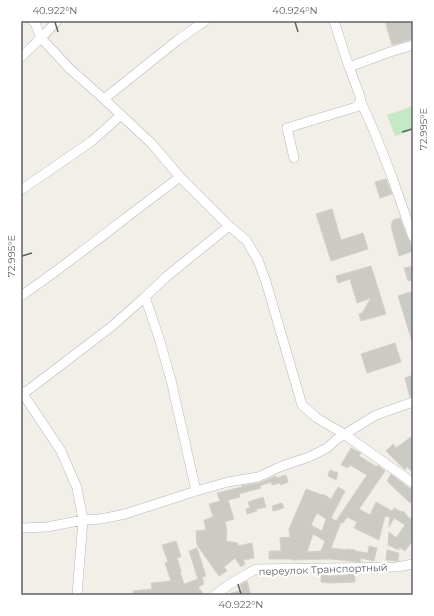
<svg xmlns="http://www.w3.org/2000/svg" width="434" height="616" font-family="Montserrat,sans-serif">
  <style>
    .green { fill: #c5e8c5 }
    .building { fill: #cccac5; stroke: #d6d1c6; fill-rule: evenodd }
    .lines { fill: none; stroke-linecap: round; stroke-linejoin: round }
    .minor-casing { stroke: #b5b8bc; stroke-width: 10 }
    .minor { stroke: #fff; stroke-width: 9 }
    .ticks { fill: none; stroke: #5f6368; stroke-width: 1.5 }
    .labels { text-anchor: middle; stroke-width: 4; stroke-linejoin: round; paint-order: stroke }
    .street-label { font-size: 10px; fill: #5f6368; stroke: #fff }
    .neatline { fill: none; stroke: #5f6368; stroke-width: 1.5 }
    .ticks-label { font-size: 10px; text-anchor: middle; fill: #5f6368 }
  </style>
  <rect width="100%" height="100%" fill="#f1efe8"/>
  <path class="green" d="M413,106v24l-18,6 -8,-21z"/>
  <path class="building" d="M385,21h28v18l-21,6z
    M386,179l6,15 -12,4 -5,-16z
    M332,209l9,31 22,-7 5,16 -37,12 -15,-47z
    M400,218l7,19 3,5 3,9 -14,5 -8,-30 2,-6z
    M371,266l15,48 -25,7 -2,-7 3,-1 9,-15 -14,5 -7,-24 -12,4 -2,-7z
    M413,266v14l-5,1 -4,-13z
    M413,291v50h-1l-14,-45z
    M395,343l6,19 -34,11 -6,-19z
    M413,375v21l-3,1 -5,-19z
    M411,437l2,3v32l-6,-5 -2,3 -19,-19 7,-7 3,4z
    M351,448l10,5 -2,3 18,11 1,-2 7,6 -26,38 11,6 6,-13 16,9 2,-3 8,4 1,-1 7,8 3,-3v24l-8,11 -6,-4v3l-11,-5 1,-13 7,6 9,-13 -11,-7 -5,9 1,-10 -5,-1 -6,24 -25,-12 3,-6 -10,-5 -4,6 -2,-1 -10,26 16,2v-1l8,1v1l13,2 1,-7 8,2 -3,13 -13,-3 -1,4 -30,-3 -38,1v-1h-23v-8h12l-1,-13 10,-1 -1,-8 17,-40 16,6 1,-1 8,5 7,-12 7,4 -14,27 5,3 31,-46 -17,-10 -2,3 -7,-3zM317,513l9,6 -4,12 -11,-6zM313,534l12,7 -4,10 -14,1z
    M330,470l8,3 -2,7 -8,-4z
    M391,474l18,14 4,1v11l-3,3 -23,-22z
    M286,475l2,7 -7,3 -1,-2 -8,2 -1,-3 -11,4 1,2 -22,6 1,3 -12,3 6,19 -9,3 2,8 -1,11 12,2v3l14,-3 2,15 -11,2 2,4 -4,3 -6,-9 -11,9 3,4 -8,5 -22,-31 -1,-14 10,-1 -2,-10 9,-3 -4,-13 11,-3 -3,-8 25,-6 -1,-1 18,-3 17,-7v2z
    M263,497l3,10 -10,2 1,2 -10,3 -1,-5 4,-1 -2,-6z
    M282,503l2,5 -11,3 -1,-5z
    M176,541l5,16 -4,1 4,13 -1,1 4,12 14,-5 -9,-28 8,-3 9,28 -4,1 2,7 -6,3 6,8h-25l-1,-2 -21,2h-24v-4l19,-2 -1,-6 20,-2 -6,-18 3,-1 -6,-17z
    M387,550l12,3 -1,8 -12,-1z
    M348,574h7v8l-24,1 -10,-1v-7l8,1 19,-1z
    M247,581l4,14h-21l-1,-1 13,-4 -2,-5z"/>
  <g class="lines">
    <g class="minor-casing">
      <path id="minor" d="M33,21l2,2 6,15 29,31 34,30 48,45 28,33 49,49 17,14 12,20 8,22 36,123 15,13 27,16 69,49
        M334,21l15,46 11,29 1,6 13,29 18,46 21,60
        M21,57l20,-19 16,-17
        M349,67l41,-15 23,-7
        M104,99l75,-60 26,-18
        M294,158l-7,-30 69,-21 5,-5
        M21,190l71,-49 29,-26
        M21,296c55,-38 106,-80 159,-119
        M145,297l14,41 12,42 25,111
        M21,391l40,60 16,37 6,32 -6,75
        M21,393l2,1 88,-67 34,-30 21,-20 63,-51
        M21,528l26,-1 36,-7 18,-1 24,-5 71,-23 32,-9 30,-5 24,-11 27,-9 18,-9 10,-9 39,-24 37,-13
        M215,595l15,-11 26,-15 141,-2 16,-3"/>
    </g>
    <use href="#minor" class="minor"/>
  </g>
  <path class="ticks" d="M55,22l3,10M295,22l3,10M402,132l10,-3M22,256l10,-3M238,584l3,10"/>
  <g class="labels">
    <g class="street-label">
      <text transform="translate(323 569) rotate(-2)" y="4">переулок Транспортный</text>
    </g>
  </g>
  <rect width="434" height="616" fill="none" stroke="#ffffff" stroke-width="44"/>
  <rect x="22" y="22" width="390" height="572" class="neatline"/>
  <g class="ticks-label">
    <text x="55" y="14">40.922°N</text>
    <text x="295" y="14">40.924°N</text>
    <text transform="translate(423 129) rotate(-90)" y="4">72.995°E</text>
    <text transform="translate(11 256) rotate(-90)" y="4">72.995°E</text>
    <text x="241" y="608">40.922°N</text>
  </g>
</svg>
